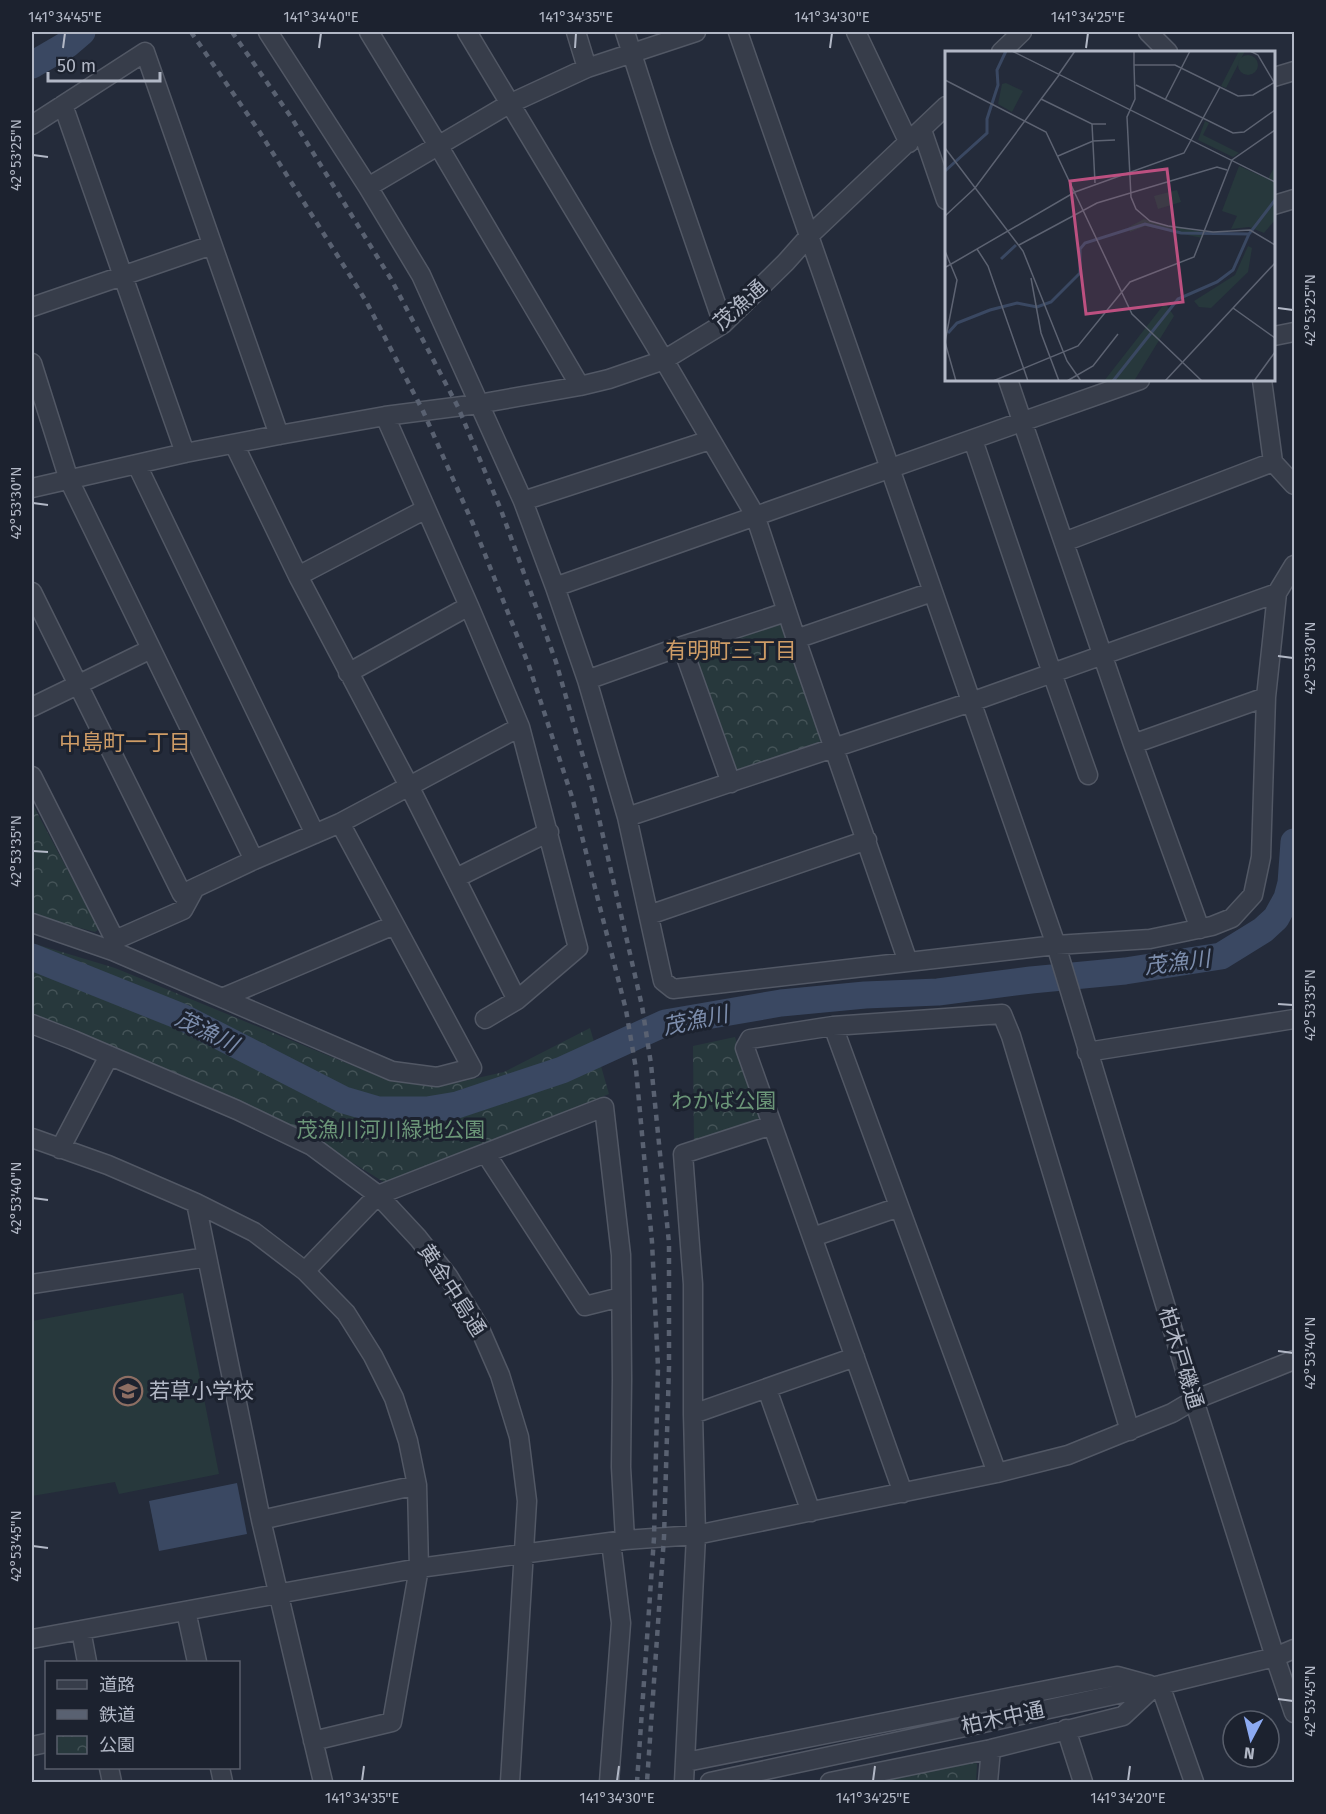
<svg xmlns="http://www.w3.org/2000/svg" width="1326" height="1814" font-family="'Fira Sans','Noto Sans JP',sans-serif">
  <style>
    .park { fill: url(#park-crowns) }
    .garden { fill: #27383c }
    .water { fill: #3a4862 }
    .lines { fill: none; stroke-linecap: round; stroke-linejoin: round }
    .river { stroke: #3a4862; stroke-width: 27 }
    .minor-casing { stroke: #525865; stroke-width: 21 }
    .minor { stroke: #373d4a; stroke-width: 18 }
    .rail { stroke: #596171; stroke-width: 4.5; stroke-dasharray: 6 6; stroke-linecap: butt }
    .ticks { fill: none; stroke: #b2b8c6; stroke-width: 2 }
    .labels { text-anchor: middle; stroke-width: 6; stroke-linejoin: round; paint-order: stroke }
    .street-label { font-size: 21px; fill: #b2b8c6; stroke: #1c222f }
    .park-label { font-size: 21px; fill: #6b9678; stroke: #1c222f }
    .poi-label { font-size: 21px; fill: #b2b8c6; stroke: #1c222f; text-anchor: start }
    .neighbourhood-label { font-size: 22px; fill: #ce9c66; stroke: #1c222f }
    .water-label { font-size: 22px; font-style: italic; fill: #7c8dac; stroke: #1c222f }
    .inset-river { fill: none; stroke: #3a4862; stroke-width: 3 }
    .inset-road { fill: none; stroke: #5d6372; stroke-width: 1.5 }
    .view { fill: #bc5080; fill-opacity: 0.15; stroke: #bc5080; stroke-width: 3 }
    .inset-edge { fill: none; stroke: #b2b8c6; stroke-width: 3 }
    .neatline { fill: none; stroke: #b2b8c6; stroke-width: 2 }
    .ticks-label { font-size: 15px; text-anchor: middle; fill: #b2b8c6 }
  </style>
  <defs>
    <pattern id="park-crowns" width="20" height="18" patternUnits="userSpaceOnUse" patternTransform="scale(1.5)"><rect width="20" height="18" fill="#27383c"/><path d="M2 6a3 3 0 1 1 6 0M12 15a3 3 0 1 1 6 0" fill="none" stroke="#445357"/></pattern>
  </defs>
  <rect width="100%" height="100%" fill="#242b3a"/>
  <path class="park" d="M782,621l40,120 -88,30 -41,-121z
    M32,803l67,126 -4,3 -63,-17z
    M32,943l83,25 275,113 47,6 67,-15 86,-44 19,66 -222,90 -73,-45 -72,-35 -210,-91z
    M735,1037l29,87 -70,22 -1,-100z
    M974,1761l3,3 -1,18h-100z"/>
  <path class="garden" d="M183,1293l36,181 -100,20 -4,-12 -83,14v-175z"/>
  <path class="water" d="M237,1483l10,51 -88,17 -10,-50z"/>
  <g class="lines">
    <path class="river" d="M32,65l36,-21 14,-12
      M32,957l150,60 162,83 34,10h49l30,-5 105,-35 103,-47 116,-20 84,-8 73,-3 93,-12 94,-9 96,-15 42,-26 13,-12 11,-20 4,-15 3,-41"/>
    <g class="minor-casing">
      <path id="minor" d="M268,32l100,155 53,88 102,226 32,86 32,93 40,137 36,164 10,8 383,-44 94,-6 62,-13 20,-8 21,-23 8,-38 5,-160 7,-65 4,-39 17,-28
        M369,32l70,115 141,239
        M467,32l197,328 91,155 41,124 112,323
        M576,32l11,36
        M625,32l36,112 62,180
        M738,32l318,913 138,455 81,257 19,56
        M856,32l53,111
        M1148,32l20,20
        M1001,52l21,-20
        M1274,77l20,-6
        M63,105l122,348
        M32,125l113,-73 134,383
        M922,130l24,70
        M368,187l141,-83 78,-36 109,-36
        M1274,205l20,-6
        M32,307l180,-62
        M1274,336l20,-4
        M32,363l37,117 185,380
        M1008,380l125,364 67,185
        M1262,380l11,82 21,23
        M973,440l79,233 36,102
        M234,444l64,132 111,210 108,214 61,-52 -58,-221 -51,-121 -84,-190
        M137,465l178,369
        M32,488l153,-35 94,-18 106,-19 93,-12 102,-18 29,-7 55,-19 59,-36 63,-62 24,-27 136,-129
        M523,501l187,-61
        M1064,542l209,-80
        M298,576l128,-67
        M555,587l585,-207
        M32,592l150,302 72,-34 86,-37 180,-96
        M796,639l136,-47
        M682,646l49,137
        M348,673l121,-67
        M587,680l95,-34 104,-34
        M32,707l119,-58
        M1133,744l133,-47
        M32,776l83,164 -2,11 279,120 45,6 35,-9 -132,-245
        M627,817l344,-115 306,-109
        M456,878l93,-46
        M649,915l218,-75
        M32,923l81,28
        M115,940l68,-30 12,-22
        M222,998l172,-73
        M485,1019l32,-19
        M32,1024l41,16 164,70 75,36 66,49 40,43 30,38 31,51 21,48 19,62 8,64 -17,281
        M833,1026l164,447
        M1087,1052l207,-33
        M32,1138l76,27 88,38 58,29 51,39 41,42 27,43 21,42 14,43 9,44 2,83 -27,154 -79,19
        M60,1149l49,-93
        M486,1154l99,152 36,-9
        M196,1203l65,317 62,262
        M813,1237l86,-30
        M305,1271l73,-76 226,-88 17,148 1,124 -1,88 4,73
        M32,1284l175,-27
        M767,1389l44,123
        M693,1414l162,-57
        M903,1493l-158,-445 5,-9 83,-13 169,-12 9,22 119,395
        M261,1520l156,-35
        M186,1611l11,51
        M81,1630l6,32
        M32,1639l387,-71 206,-28 71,-5 301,-62 71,-18 104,-42 22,-13 100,-40
        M1160,1685l34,97
        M1066,1729l17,53
        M32,1746l14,-3
        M686,1762l431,-86 33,9
        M109,1768l3,14
        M220,1768l3,14
        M609,1782l12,-159 -10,-81
        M684,1782l12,-247 -3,-121v-130l-10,-130 89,-29
        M710,1782l450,-97 115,-28 19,-8
        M830,1782l161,-33 132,-33 31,-29
        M988,1782l3,-33"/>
    </g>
    <use href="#minor" class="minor"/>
    <path class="rail" d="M191,32l68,99 107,170 57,110 50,113 56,142 43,131 54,213 10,59 16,173 6,125 -4,171 -17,244
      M232,32l59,85 100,162 67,128 43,103 55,152 36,126 50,218 9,58 18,179v124l-5,170 -17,245"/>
  </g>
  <path class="ticks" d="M63,48l2,-15M319,48l2,-15M575,48l1,-15M830,48l2,-15M1086,48l2,-15M33,155l15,2M1278,308l15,2M33,503l15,2M1278,656l15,2M33,851l15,1M1278,1004l15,1M33,1198l15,2M1278,1351l15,2M33,1546l15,2M1278,1699l15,2M362,1781l2,-15M617,1781l2,-15M873,1781l2,-15M1128,1781l2,-15"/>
  <defs>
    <g id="school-ring" transform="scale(1.5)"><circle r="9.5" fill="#1c222f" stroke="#8d6e63" stroke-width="1.5"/><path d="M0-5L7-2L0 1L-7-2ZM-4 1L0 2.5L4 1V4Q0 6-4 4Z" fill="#8d6e63"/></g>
  </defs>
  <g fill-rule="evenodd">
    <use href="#school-ring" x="128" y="1391"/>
  </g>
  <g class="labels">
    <g class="street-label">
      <text transform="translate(740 305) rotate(-42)" y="7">茂漁通</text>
      <text transform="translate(452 1290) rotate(57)" y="7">黄金中島通</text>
      <text transform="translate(1181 1358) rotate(73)" y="7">柏木戸磯通</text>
      <text transform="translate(1003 1718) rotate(-12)" y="7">柏木中通</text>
    </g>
    <g class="park-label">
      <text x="724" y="1108">わかば公園</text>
      <text x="391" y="1137">茂漁川河川緑地公園</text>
    </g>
    <g class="poi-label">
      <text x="149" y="1398">若草小学校</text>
    </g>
    <g class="neighbourhood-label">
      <text x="731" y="658">有明町三丁目</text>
      <text x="125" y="750">中島町一丁目</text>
    </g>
    <g class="water-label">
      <text transform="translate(1177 962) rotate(-7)" y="8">茂漁川</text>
      <text transform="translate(695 1020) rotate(-12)" y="8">茂漁川</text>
      <text transform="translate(207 1031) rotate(26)" y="8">茂漁川</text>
    </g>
  </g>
  <g transform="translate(945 51)">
    <rect width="330" height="330" fill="#242b3a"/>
    <path d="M294,0h6l-19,37 -5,-2zM260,70l4,2 -6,12 36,18 -6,4 -35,-17zM294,115l29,13 7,-13v54l-11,13 -15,-6 -18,2 6,-13 -15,-5zM199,168l11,4 49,9 -2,6 -57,-12 -15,6 -1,-5zM303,195l4,2 -4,24 -37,36 -12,-1 -5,-6 41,-26zM220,252l9,13 -40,65h-30z" fill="#27383c"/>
    <path d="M293 14a10 10 0 1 1 20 0a10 10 0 1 1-20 0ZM61,32l17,8 -11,21 -14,-8 4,-20zM232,139l4,12 -23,7 -4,-13z" fill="#27383c"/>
    <path class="inset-river" d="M0,120l42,-38v-14l11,-34 -1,-15 9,-19M56,208l15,-14M3,282l9,-10 33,-13 27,-7 20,4 14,-5 29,-29v-24l5,-6 60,-19 36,9 68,1M168,330l65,-82 39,-17 16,-12 16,-36 26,-34"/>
    <path class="inset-road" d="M67,0l263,131M189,0v14h41l63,31 15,-1 22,-13M305,0l8,4 17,29M189,14l1,34 -8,18 4,80 5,12 14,12 18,5 45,6 37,-2 25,15M114,23l16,-23M0,29l101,52 86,182 70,67M191,34l97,48 11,-1 31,-22M96,48l51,25h14M220,49l25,-49M147,73l3,59M0,97l78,103 44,110 14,20M113,105l35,-15 22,-1M0,165l30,-28 84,-113M74,194l78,-42 120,-36 10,3M32,198l11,17 40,115M0,200l12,29 -12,62 11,39M1,216l129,-75 109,-39 36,-66M86,227l10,55 18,48M288,257l42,30M48,330l85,-35 52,-64 64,-25 38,-97 43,-30M122,330l26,-15 25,-32M220,330l110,-118M309,330l21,-29"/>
    <path class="view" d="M222,118l16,133 -97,12 -16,-133z"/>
    <rect width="330" height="330" class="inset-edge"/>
  </g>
  <rect width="1326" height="1814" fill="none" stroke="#1c222f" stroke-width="66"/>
  <rect x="45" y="1661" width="195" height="108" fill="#1c222f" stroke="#585e6b" stroke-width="1.5"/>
  <rect x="57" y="1680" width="30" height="9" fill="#373d4a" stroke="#585e6b" stroke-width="1.5"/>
  <text x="99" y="1691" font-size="18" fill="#b2b8c6">道路</text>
  <rect x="57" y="1710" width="30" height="9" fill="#596171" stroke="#585e6b" stroke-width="1.5"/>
  <text x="99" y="1721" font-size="18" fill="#b2b8c6">鉄道</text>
  <rect x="57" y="1736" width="30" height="18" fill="url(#park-crowns)" stroke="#585e6b" stroke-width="1.5"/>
  <text x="99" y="1751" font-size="18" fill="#b2b8c6">公園</text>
  <g transform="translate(1251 1739) rotate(187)"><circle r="28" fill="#1c222f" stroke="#585e6b" stroke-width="1.5"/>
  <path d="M0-4.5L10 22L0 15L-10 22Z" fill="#8caaf2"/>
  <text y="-9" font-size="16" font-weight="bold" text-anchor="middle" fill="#b2b8c6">N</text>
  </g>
  <path d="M48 72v9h112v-9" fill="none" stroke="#b2b8c6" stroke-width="3"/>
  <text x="57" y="72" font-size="18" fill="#b2b8c6" stroke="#1c222f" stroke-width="4.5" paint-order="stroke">50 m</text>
  <rect x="33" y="33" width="1260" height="1748" class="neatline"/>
  <g class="ticks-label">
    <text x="65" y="22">141°34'45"E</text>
    <text x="321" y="22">141°34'40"E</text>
    <text x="576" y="22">141°34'35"E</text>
    <text x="832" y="22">141°34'30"E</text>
    <text x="1088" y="22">141°34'25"E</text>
    <text transform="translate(16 155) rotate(-90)" y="5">42°53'25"N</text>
    <text transform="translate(1310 310) rotate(-90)" y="5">42°53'25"N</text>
    <text transform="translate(16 503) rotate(-90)" y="5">42°53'30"N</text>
    <text transform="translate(1310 658) rotate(-90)" y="5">42°53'30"N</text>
    <text transform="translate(16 851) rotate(-90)" y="5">42°53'35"N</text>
    <text transform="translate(1310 1005) rotate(-90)" y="5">42°53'35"N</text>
    <text transform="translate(16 1198) rotate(-90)" y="5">42°53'40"N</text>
    <text transform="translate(1310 1353) rotate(-90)" y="5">42°53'40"N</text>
    <text transform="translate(16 1546) rotate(-90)" y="5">42°53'45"N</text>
    <text transform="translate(1310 1701) rotate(-90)" y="5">42°53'45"N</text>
    <text x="362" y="1803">141°34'35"E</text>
    <text x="617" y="1803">141°34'30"E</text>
    <text x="873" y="1803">141°34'25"E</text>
    <text x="1128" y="1803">141°34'20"E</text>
  </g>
</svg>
